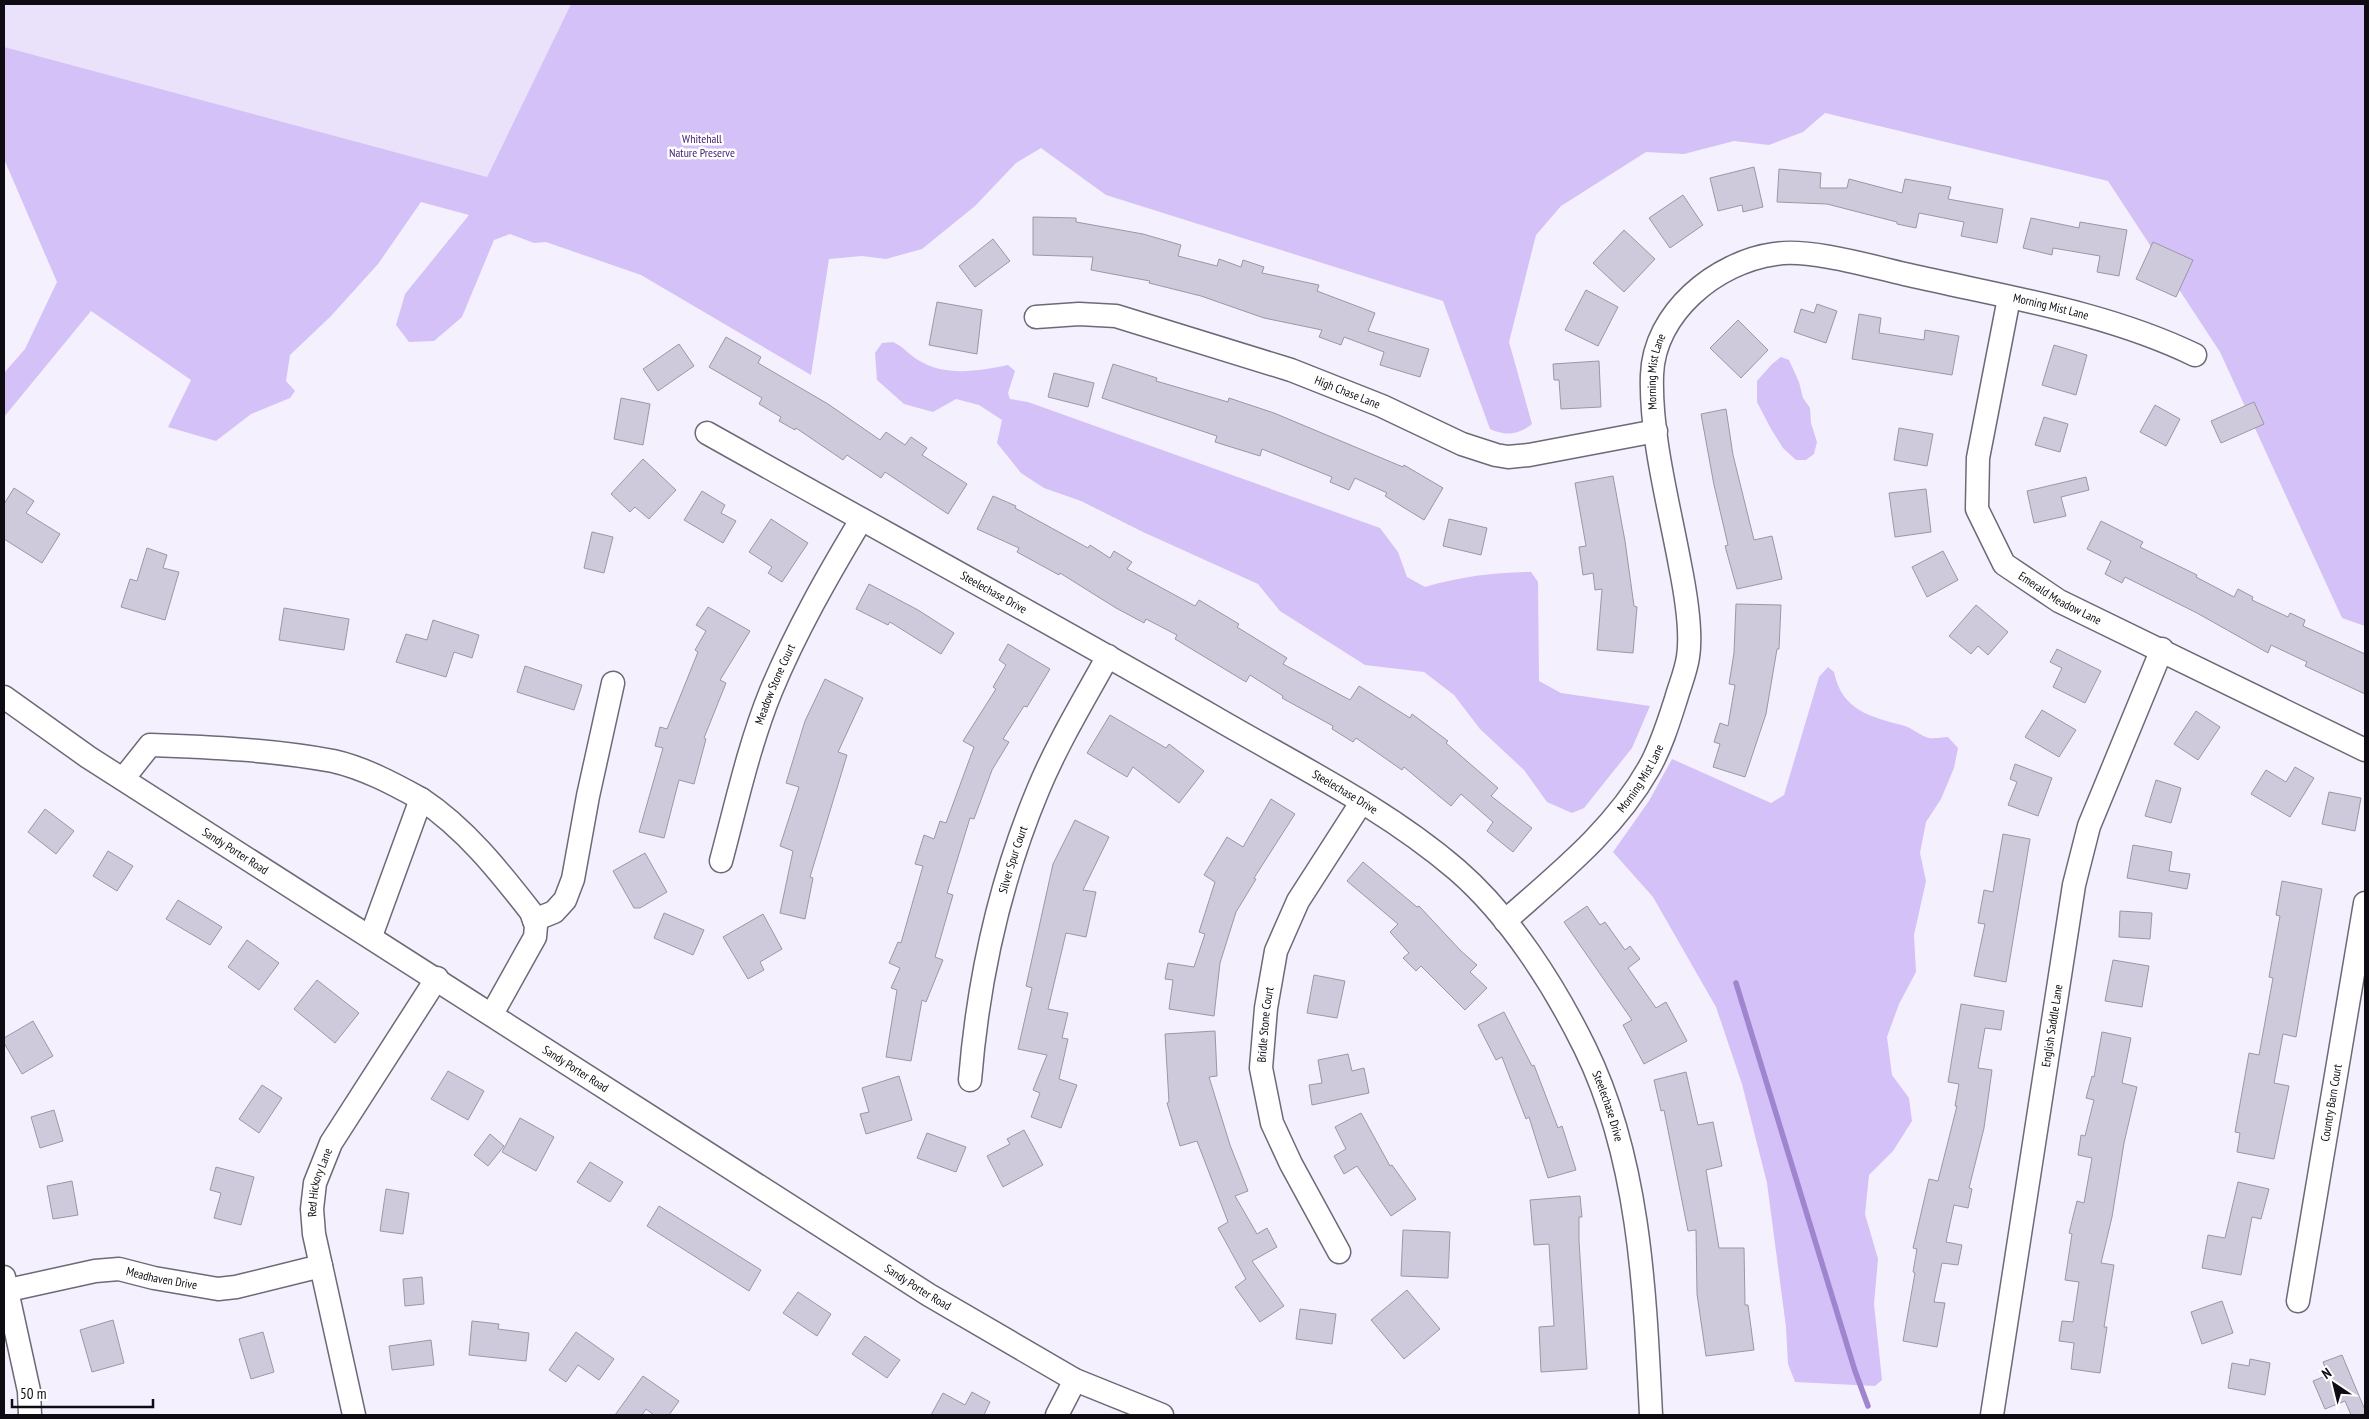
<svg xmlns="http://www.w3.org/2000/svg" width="2369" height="1419" font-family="'PT Sans Narrow',sans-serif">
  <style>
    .built { fill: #eae2fa }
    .green { fill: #d3c1f7 }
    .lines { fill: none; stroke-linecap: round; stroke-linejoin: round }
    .stream { stroke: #9f85cd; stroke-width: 5.5 }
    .building { fill: #cfcadb; stroke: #9c97a6 }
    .minor-casing { stroke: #6d6977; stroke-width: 25 }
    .minor { stroke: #fff; stroke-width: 22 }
    .labels { text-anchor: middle; stroke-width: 5; stroke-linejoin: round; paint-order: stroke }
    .park-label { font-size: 12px; fill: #482276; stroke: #fff }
    .street-label { font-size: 12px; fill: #0e0c12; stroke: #fff }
  </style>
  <rect width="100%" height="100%" fill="#f5f0fe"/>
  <path class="built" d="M4,4h567l-102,210 -465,-115z"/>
  <path class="green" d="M571,4h1794v622l-23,-8 -122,-266 -112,-171 -283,-68 -22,19 -34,13 -35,-4 -50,13 -38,-2 -85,54 -25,29 -27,107 23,82c-14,11 -27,12 -42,5l-47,-128 -337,-106 -65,-47 -25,15 -41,43 -53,43 -36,10 -24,-3 -33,3 -18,116 -170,-100 -95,-33 -12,1 -24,-9 -16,6 -32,77 -28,24 -25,1 -13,-17 9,-31 64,-79 -48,-13 -43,62 -47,52 -41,39 -4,26 9,10 -5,7 -39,16 -35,27 -48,-14 23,-47 -100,-69 -87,106v-44l21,-24 32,-67 -53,-123v-112l483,130z
    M893,342c11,5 15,12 25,18 27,17 61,11 90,5l7,6 -7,22 2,6 18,3 352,126 18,24 9,25 18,10c34,-10 70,-15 106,-15l7,10 1,99 22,12 89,13 -18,42 -48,60 -12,5 -25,-11 -23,-32 -44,-41 -26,-34 -30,-23 -59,-7 -85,-54 -22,-27 -115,-52 -62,-31 -37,-13 -23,-15 -24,-30 5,-23 -23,-15 -23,-6 -23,13 -29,-8 -27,-24 -2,-27 7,-10z
    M1781,357l8,3 10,22 4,16 7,10 1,15 6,19 -3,12 -8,6h-10l-13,-12 -12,-19 -14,-27v-21l15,-17z
    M1828,667l6,5c8,39 37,45 71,54 8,3 16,10 24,12 6,1 13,-1 19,-1l10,11 -4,20 -13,31 -15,23 -6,31 6,28 -12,54 2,37 -17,32 -12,33 5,38 17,23 3,23 -19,30 -24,24 -4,39 13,45 -4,45 8,76 -7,6 -80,-4 -7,-18 -2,-37 -19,-144 -25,-99 -26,-77 -63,-110 -40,-45 36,-51 23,-42 99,44 13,-8 35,-118z"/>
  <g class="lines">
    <path class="stream" d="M1736,983l119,388 13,35"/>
  </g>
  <path class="building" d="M1754,167l9,40 -20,5 -1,-7 -24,6 -8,-33z
    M1779,169l42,4 -1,15h27l2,-9 53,14 3,-14 46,8 -3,12 55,10 -6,34 -36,-7 3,-14 -45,-9 -3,15 -19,-4v-2l-70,-18 -50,-2z
    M1683,195l20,30 -33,23 -21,-30z
    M1033,217l43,1v4l67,12 38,11 -3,11 39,10 2,-7 22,8 2,-7 21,7 -2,6 57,12 -2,6 58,22 -7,18 61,18 -9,28 -40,-12 4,-13 -40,-15 -3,8 -22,-8 3,-7 -58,-12 -63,-22 -52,-13 1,-2 -59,-11 2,-13 -60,-2z
    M2031,218l48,10 1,-6 47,8 -8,46 -22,-4 3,-16 -47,-8 -1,7 -29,-7z
    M1624,230l31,29 -31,33 -31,-29z
    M993,239l17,22 -35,26 -16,-21z
    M2153,242l40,18 -17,37 -40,-18z
    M1586,290l32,17 -20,39 -33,-16z
    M937,302l45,8 -5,44 -48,-9z
    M1817,304l20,7 -11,32 -32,-11 7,-23 13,4z
    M1859,314l22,4 -2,15 45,7 1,-10 34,6 -7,39 -100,-16z
    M1738,320l30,30 -27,28 -31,-30z
    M726,337l35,20 -3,6 70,41 52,36 6,-8 19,13 6,-8 16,11 -5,7 45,29 -19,30 -63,-42 -4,6 -34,-23 -4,5 -47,-32 -1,2 -16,-9 2,-4 -22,-13 3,-6 -53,-31z
    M679,344l15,22 -36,25 -15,-22z
    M2054,345l33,10 -11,40 -34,-10z
    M1599,361l2,46 -40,2 -2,-29h-5l-1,-16z
    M1113,364l44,14 -1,3 72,21 1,-4 45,15 129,54 1,-2 39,23 -19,32 -39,-24 2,-3 -32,-15 -6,12 -19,-8 2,-5 -70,-28 -2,7 -45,-14 2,-6 -115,-38z
    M1054,373l40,10 -6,24 -40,-10z
    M621,398l29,6 -7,41 -29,-6z
    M2254,402l10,22 -43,19 -10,-22z
    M2155,405l25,14 -14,27 -26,-14z
    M1726,409l7,46 21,85 18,-4 10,43 -45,10 -12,-43 3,-1 -14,-60 -13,-71z
    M2044,417l24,7 -8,28 -25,-7z
    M1899,428l34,6 -6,32 -33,-6z
    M643,459l33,31 -27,29 -14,-12 -5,5 -19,-18z
    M1613,476l12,65 9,65 3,1 -4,46 -36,-3 5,-61 -7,1 -2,-17 -10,2 -4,-28 7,-1 -11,-63z
    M2086,477l3,13 -28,7 5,19 -32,7 -7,-32z
    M14,488l20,13 -8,12 34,21 -18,29 -38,-24v-35z
    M1926,489l5,43 -36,5 -6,-44z
    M702,491l23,14 -4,8 15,8 -13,22 -39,-23z
    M993,496l23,10 -1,2 73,40 2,-3 20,13 4,-7 18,11 -5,7 68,37 4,-6 40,24 -2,3 50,31 -4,6 67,36 9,-14 51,32 2,-4 36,27 -2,2 52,45 -7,8 41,32 -19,24 -26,-21 6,-9 -32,-28 -10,12 -47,-39 -2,3 -46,-32 -3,4 -21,-13 1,-3 -51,-28 1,-2 -33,-21 -4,7 -71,-43 2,-4 -31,-16 -2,4 -28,-15 -56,-35 -1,2 -42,-23 2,-4 -42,-19z
    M771,519l37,24 -26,39 -14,-9 4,-6 -23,-15z
    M1449,519l38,9 -6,27 -38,-9z
    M2101,521l42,21 -3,5 57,28 -1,2 38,20 4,-8 15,8 -1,3 36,17 2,-4 15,7 -2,6 62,28v40l-60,-28 2,-4 -36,-17 -3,8 -71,-40 -72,-36 -3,6 -17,-9 6,-13 -24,-12z
    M592,532l21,5 -9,36 -20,-5z
    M147,548l20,7 -4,13 16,4 -14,48 -44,-13 9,-28 7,2z
    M1943,551l15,29 -31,17 -15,-30z
    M869,584l49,26 36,23 -13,21 -51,-32 -2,3 -32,-16z
    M1736,604l45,1 -2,44h-2l-11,65 -21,63 -32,-10 7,-23 -6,-2 6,-19 8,3 7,-41 -6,-1 5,-31z
    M1976,605l32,27 -20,23 -10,-9 -7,8 -22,-18z
    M708,607l42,24 -30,49 6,3 -22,55 2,1 -12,45 -15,-4 -15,58 -25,-6 24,-84 -8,-2 5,-19 7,2 31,-77 -3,-2 11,-19 -10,-6z
    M284,608l65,11 -5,31 -65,-10z
    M433,620l46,15 -7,23 -18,-6 -8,25 -50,-15 10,-28 21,6z
    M1008,644l42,25 -23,38 -3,-1 -21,33 6,3 -17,28 -18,49 -4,-1 -23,75 6,2 -18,62 8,3 -17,42 -4,-2 -11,61 -25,-4 11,-67 -6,-2 9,-20 -11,-5 9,-21 3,1 22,-77 -8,-2 9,-29 10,4 6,-18 6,2 28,-76 -11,-6 33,-52 -3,-2 13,-22 -7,-5z
    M2057,649l44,22 -16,32 -32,-16 9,-19 -12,-6z
    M525,666l57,19 -8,25 -57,-18z
    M825,679l38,19 -25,54 9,3 -37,122 3,1 -8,41 -25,-6 13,-62 -13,-5 19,-59 -13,-4 19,-62z
    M2042,710l34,20 -17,27 -34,-20z
    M2196,711l24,16 -22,33 -24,-16z
    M1110,715l56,33 3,-4 35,27 -25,32 -46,-36 -6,10 -40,-24z
    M2015,764l37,14 -14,38 -30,-11 9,-23 -7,-3z
    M2295,767l19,11 -24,39 -39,-23 15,-24 20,12z
    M2156,780l25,8 -10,35 -26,-7z
    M2329,792l32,6 -6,33 -33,-7z
    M1271,799l24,15 -41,64 2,1 -20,33 -16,51 -6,53 -45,-7 4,-29 -8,-1 3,-16 26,4 11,-33 -6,-2 16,-50 -11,-7 23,-38 16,10z
    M45,809l29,22 -18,23 -28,-22z
    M1075,820l34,17 -26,53 13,2 -10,45 -20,-4 -18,76 20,4 -6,25 6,1 -9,40 18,6 -16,43 -30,-11 9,-24 -7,-3 14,-35 -29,-6 14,-61 -6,-2 27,-122z
    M2003,834l27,5 -24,143 -32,-6 11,-52 -7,-1 6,-33 9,2z
    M2133,845l39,7 -3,19 21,3 -3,15 -60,-11z
    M108,851l25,15 -16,25 -24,-15z
    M645,853l22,39 -27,16h-6l-21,-37z
    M1363,862l54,45 2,-1 42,45 16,14 -7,7 17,16 -22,22 -44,-44 -5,5 -13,-13 6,-5 -19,-21 8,-8 -51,-43z
    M2282,881l40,8 -26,148 -13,-3 -9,49 15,3 -15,73 -37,-7 3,-19 -5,-1 14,-79 10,2 14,-77 -4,-1 11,-61 -4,-1z
    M178,900l44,27 -12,18 -44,-26z
    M1587,906l13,19 5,-3 20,28 5,-4 10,13 -12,9 28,40 10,-6 21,39 -43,23 -21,-39 9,-5 -68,-98z
    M2120,911l32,2 -2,26 -31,-2z
    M664,913l40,17 -11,25 -39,-17z
    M763,914l19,35 -22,13 4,8 -16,9 -25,-42z
    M247,940l32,23 -20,27 -31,-23z
    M2113,960l36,6 -7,41 -37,-6z
    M1314,975l31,6 -8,37 -30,-5z
    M317,980l42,33 -24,30 -41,-34z
    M1961,1004l43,7 -3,19 -16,-2 -7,40 14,2 -8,58 -15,60 3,1 -4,19 -14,-3 -8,37 16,3 -4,20 -16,-2 -8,39 11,1 -8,44 -34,-6 12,-68 -2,-1 4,-23 -4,-1 16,-69 9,2 19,-75h-2l4,-22 -11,-2z
    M1504,1012l28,54 2,-1 24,63 4,-2 14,44 -28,8 -19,-61 -3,2 -24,-62 -6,3 -18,-35z
    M33,1021l20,35 -31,18 -18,-31v-5z
    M1215,1031l2,45 -8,1 21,68 18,46 -13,5 22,38 10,-6 10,19 -25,14 32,45 -24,16 -25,-35 11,-8 -28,-51 10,-6 -31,-81 -17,5 -13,-43 2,-1 -4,-68z
    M2102,1032l29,6 -9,45 15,4 -13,56 -12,74 -11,46 13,2 -10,62h3l-7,46 -29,-4 3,-26 -15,-2 3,-20 11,1 6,-40 -14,-2 7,-46 -3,-1 8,-32 7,2 8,-45 -14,-3 3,-20 4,1 9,-36 -8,-2 6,-22 2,1z
    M1348,1054l4,17 12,-3 5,25 -57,12 -3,-20 13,-2 -4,-23z
    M448,1071l36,20 -16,29 -37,-21z
    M1686,1072l12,53 15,-3 9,44 -16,4 13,78h25l1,57h3l6,45 -48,6 -9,-62 -1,-64 -8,1 -24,-121 -3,1 -7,-31z
    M899,1076l13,44 -46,14 -6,-20 9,-2 -7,-24z
    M262,1085l20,13 -23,35 -20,-14z
    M54,1110l9,31 -23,7 -9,-31z
    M1361,1113l29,53 2,-1 24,34 -25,17 -34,-50 -13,8 -10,-18 12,-7 -11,-22z
    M520,1118l34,19 -18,34 -34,-19z
    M1024,1130l19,35 -40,22 -16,-31 23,-12 -3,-5z
    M927,1133l39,14 -10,25 -39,-14z
    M490,1134l14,12 -16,20 -14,-11z
    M590,1162l33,20 -13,20 -33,-20z
    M216,1167l38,10 -13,48 -27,-7 7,-25 -11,-3z
    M72,1181l6,34 -25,4 -6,-33z
    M2238,1182l31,7 -8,30 -9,-2 -11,58 -39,-7 6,-33 17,3z
    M386,1189l23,4 -6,41 -23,-3z
    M1580,1196l2,21h-3v24l8,128 -46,3 -2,-45 15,-1 -5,-82 -15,1 -4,-45z
    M659,1206l102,64 -12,21 -102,-65z
    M1403,1230l47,2 -2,46 -47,-2z
    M422,1277l2,27 -19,2 -2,-27z
    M1407,1290l33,39 -36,30 -33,-39z
    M798,1292l33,22 -14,22 -34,-23z
    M2222,1301l11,32 -31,11 -11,-32z
    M1300,1309l36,5 -4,30 -36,-5z
    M113,1320l11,43 -32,9 -12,-42z
    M472,1321l27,3 -1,5 31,4 -3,28 -57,-6z
    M263,1332l11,40 -23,7 -12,-40z
    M576,1332l38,27 -15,21 -21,-15 -12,17 -17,-12z
    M865,1336l35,24 -13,18 -35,-24z
    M431,1340l3,25 -42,5 -3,-24z
    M2342,1355l23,55v5h-14l-6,-14 -20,8 -12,-28 15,-6 -5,-13z
    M2250,1359l20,4 -5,32 -37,-7 4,-25 17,3z
    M643,1376l36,25 -10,14h-15l-8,-6 -4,6h-27z
    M972,1392l18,10 -6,13h-53l12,-22 22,12z"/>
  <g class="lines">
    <g class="minor-casing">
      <g id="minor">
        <path id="s1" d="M2009,298l-31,160 -1,51 27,55 55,37 306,149"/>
        <path id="s2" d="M1036,317l43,-3 37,2 175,54 91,36 80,38 34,11 12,2 21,-2 127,-24"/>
        <path id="s3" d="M707,433c169,95 339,187 507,284 82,48 171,91 243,153 53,46 97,115 128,178 55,112 60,245 66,367"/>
        <path id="s4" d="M4,697l84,60 841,538 146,85 87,35"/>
        <path d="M123,779l27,-34c61,2 123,5 183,16 31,7 61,23 88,38l-50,137"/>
        <path d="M421,799c44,29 78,72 110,113l5,14 -1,11 -43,77"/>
        <path id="s5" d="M721,861c15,-56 28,-116 50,-170 25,-60 57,-116 90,-171"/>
        <path d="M534,920l20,-8 11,-12 8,-21 15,-83 25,-113"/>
        <path id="s6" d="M1505,921c53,-47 109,-91 144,-153 12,-21 20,-47 27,-69 4,-14 10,-28 12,-42 4,-25 -3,-67 -8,-92 -11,-60 -30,-130 -28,-190 2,-62 64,-113 123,-121 34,-6 99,13 134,21 96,22 197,37 286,80"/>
        <path id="s7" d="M970,1080c8,-99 30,-199 68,-290 19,-46 46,-90 70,-134"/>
        <path id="s8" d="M1339,1252l-48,-88 -19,-41 -11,-55 5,-60 10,-57 22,-50 63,-98"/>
        <path d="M4,1277l25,114 1,24"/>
        <path id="s9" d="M4,1291l91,-20 24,-2 35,9 64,11 18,-2 85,-21"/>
        <path id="s10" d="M2298,1301l67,-398"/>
        <path id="s11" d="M354,1415l-40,-181 -2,-25 3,-26 16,-40 106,-165"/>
        <path d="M1057,1415l18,-35"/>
        <path id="s12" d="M1992,1415l82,-530 15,-59 73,-177"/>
      </g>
    </g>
    <use href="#minor" class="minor"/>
  </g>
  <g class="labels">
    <g class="park-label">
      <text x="702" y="143">Whitehall<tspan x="702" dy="14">Nature Preserve</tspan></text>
    </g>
    <g class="street-label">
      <text dy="4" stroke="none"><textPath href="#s6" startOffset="1082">Morning Mist Lane</textPath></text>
      <text dy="4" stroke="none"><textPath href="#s6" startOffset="618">Morning Mist Lane</textPath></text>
      <text dy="4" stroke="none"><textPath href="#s2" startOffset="324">High Chase Lane</textPath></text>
      <text dy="4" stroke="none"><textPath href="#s3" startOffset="328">Steelechase Drive</textPath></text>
      <text dy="4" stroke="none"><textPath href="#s1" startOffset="341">Emerald Meadow Lane</textPath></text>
      <text dy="4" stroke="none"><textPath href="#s5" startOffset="185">Meadow Stone Court</textPath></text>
      <text dy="4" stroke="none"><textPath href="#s6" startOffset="198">Morning Mist Lane</textPath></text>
      <text dy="4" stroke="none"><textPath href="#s3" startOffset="732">Steelechase Drive</textPath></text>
      <text dy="4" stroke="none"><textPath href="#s4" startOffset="278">Sandy Porter Road</textPath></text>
      <text dy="4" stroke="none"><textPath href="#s7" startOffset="225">Silver Spur Court</textPath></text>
      <text dy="4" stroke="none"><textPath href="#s8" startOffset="245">Bridle Stone Court</textPath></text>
      <text dy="4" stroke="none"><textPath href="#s12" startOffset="394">English Saddle Lane</textPath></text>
      <text dy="4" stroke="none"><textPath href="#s4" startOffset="682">Sandy Porter Road</textPath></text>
      <text dy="4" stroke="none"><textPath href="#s10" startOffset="201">Country Barn Court</textPath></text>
      <text dy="4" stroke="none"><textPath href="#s3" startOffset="1152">Steelechase Drive</textPath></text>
      <text dy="4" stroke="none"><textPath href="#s11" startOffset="238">Red Hickory Lane</textPath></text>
      <text dy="4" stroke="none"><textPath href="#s9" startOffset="161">Meadhaven Drive</textPath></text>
      <text dy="4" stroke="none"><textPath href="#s4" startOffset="1088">Sandy Porter Road</textPath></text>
    </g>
  </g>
  <rect width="2369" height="1419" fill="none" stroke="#0e0c12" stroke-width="10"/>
  <g transform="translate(2334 1384) rotate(325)" stroke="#ffffff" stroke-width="4" paint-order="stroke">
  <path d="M0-4L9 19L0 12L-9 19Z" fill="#0e0c12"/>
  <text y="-8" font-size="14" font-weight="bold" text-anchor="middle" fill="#0e0c12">N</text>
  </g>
  <path d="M12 1399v8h141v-8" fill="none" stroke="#0e0c12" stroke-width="2.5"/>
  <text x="20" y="1399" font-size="15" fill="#0e0c12" stroke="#ffffff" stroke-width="4" paint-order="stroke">50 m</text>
</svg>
